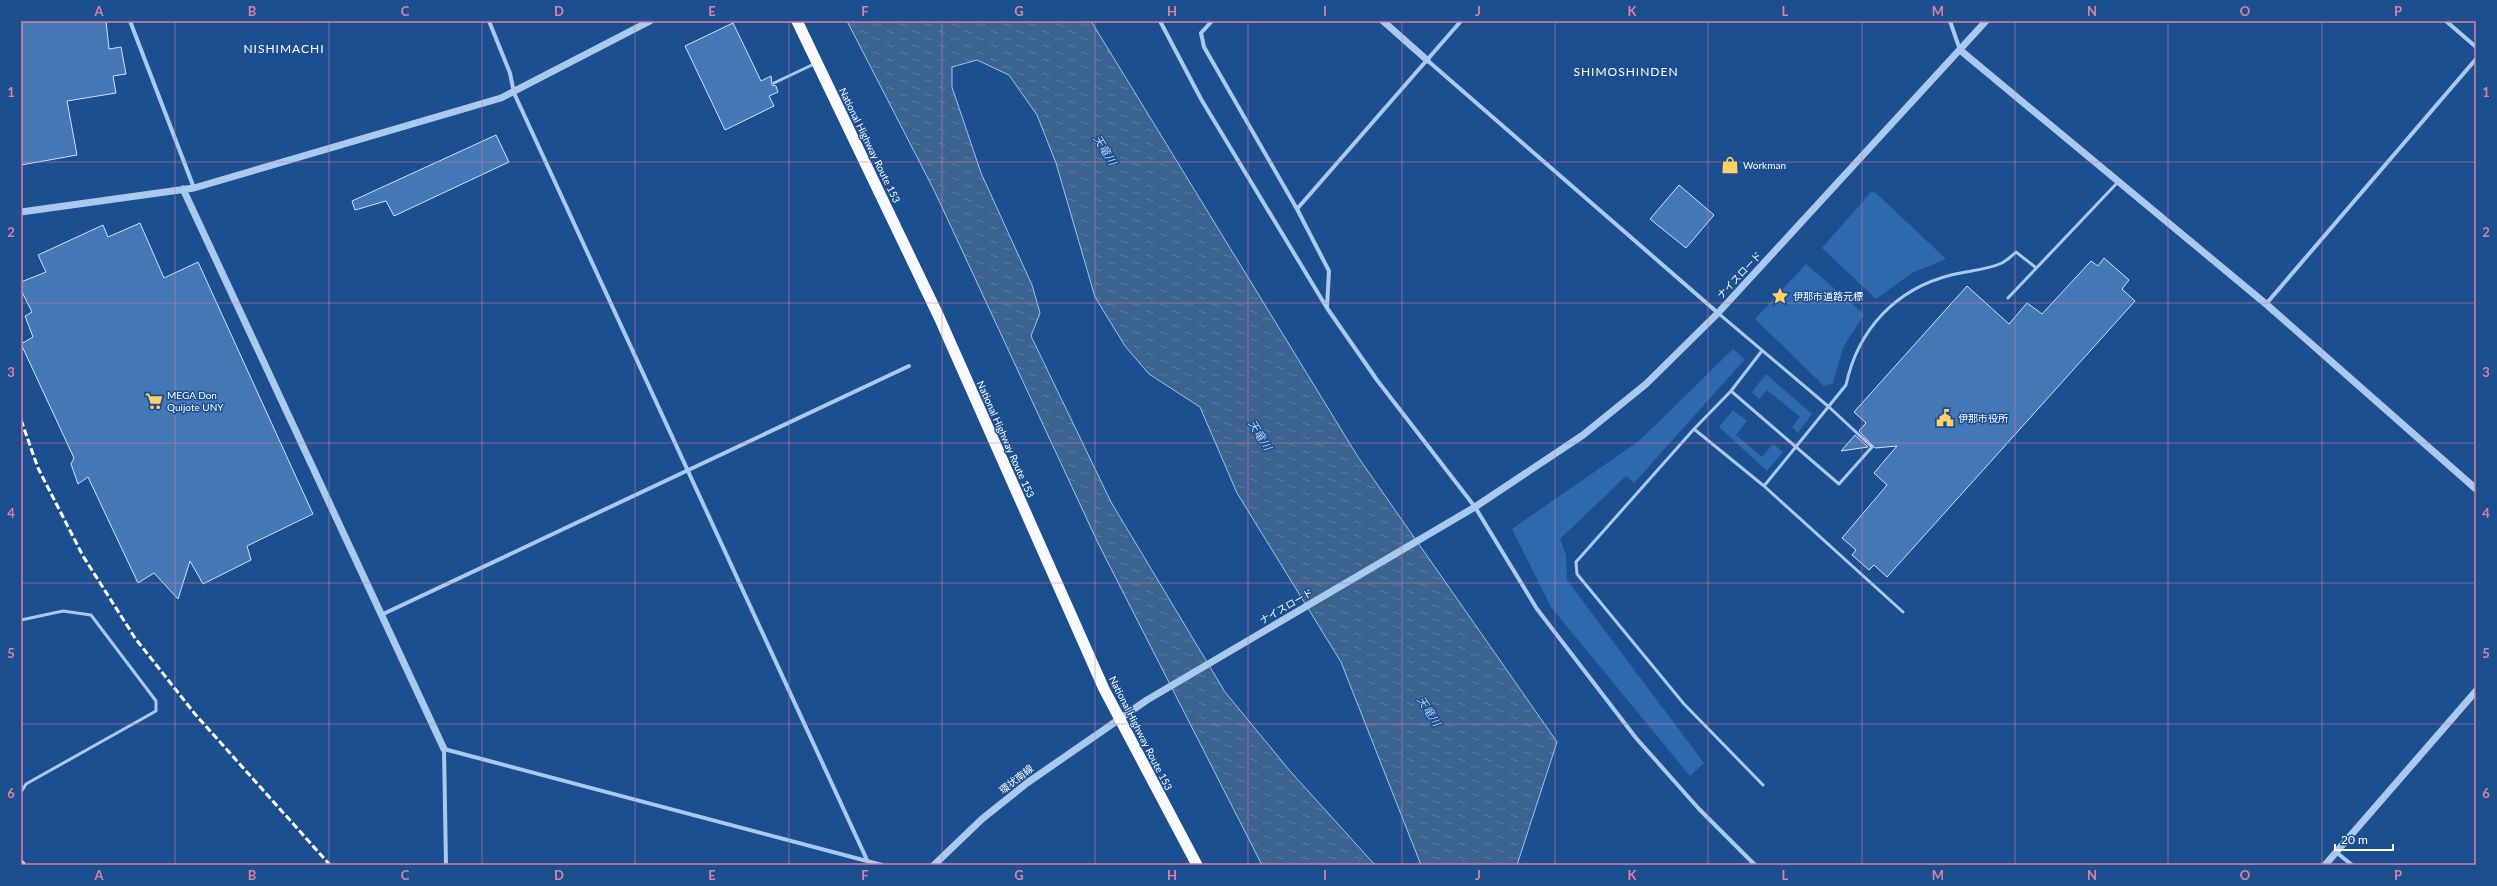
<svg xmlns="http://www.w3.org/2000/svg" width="2497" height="886" font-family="Lato,'Noto Sans JP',sans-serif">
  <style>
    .green { fill: #2e69ad }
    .water { fill: url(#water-ripples); stroke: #9cc4f0 }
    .building { fill: #4478b7; stroke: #cfe3fa }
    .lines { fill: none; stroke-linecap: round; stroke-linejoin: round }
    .service { stroke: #a9c9ee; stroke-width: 3 }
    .minor { stroke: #a9c9ee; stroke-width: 4 }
    .tertiary { stroke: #a9c9ee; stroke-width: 7 }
    .secondary { stroke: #d6e6fa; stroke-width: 8 }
    .trunk { stroke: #f8faff; stroke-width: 11 }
    .rail { stroke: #fff; stroke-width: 3; stroke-dasharray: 7 3; stroke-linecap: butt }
    .grid { fill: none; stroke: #dd80a5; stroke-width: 1; stroke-opacity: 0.55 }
    .labels { text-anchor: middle; stroke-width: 3; stroke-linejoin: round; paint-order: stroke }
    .street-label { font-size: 10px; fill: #fff; stroke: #1b4f8f }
    .poi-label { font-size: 10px; fill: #fff; stroke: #1b4f8f; text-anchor: start }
    .water-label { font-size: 11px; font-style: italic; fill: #b5d3f5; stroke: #1b4f8f }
    .quarter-label { font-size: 12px; letter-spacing: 1px; fill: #fff; stroke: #1b4f8f }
    .neatline { fill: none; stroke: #dd80a5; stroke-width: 1.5 }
    .grid-label { font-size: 13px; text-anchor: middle; font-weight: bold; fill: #dd80a5 }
  </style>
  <defs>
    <pattern id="water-ripples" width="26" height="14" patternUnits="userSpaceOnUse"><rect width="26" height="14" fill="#3c6290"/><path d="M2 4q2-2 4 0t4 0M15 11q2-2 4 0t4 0" fill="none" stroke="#597aa1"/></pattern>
  </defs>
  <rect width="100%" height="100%" fill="#1b4f8f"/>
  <path class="green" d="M1871,192l5,1 70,66 -34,14 -36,26 -54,-51z
    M1806,264l58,50 -21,34 -10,35 -9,3 -69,-67z
    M1733,349l12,10 -111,124 -8,-7 -66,63 6,16 1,25 137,183 -14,13 -139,-169 -39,-78 127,-88z
    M1766,374l46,40 -14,19 -6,-6 8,-10 -33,-27 -8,9 -7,-7z
    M1733,410l14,11 -11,14 26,22 11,-13 10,8 -16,19 -48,-44z"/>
  <path class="water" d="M847,21h244l267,436 199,285 -40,123h-96l-80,-203 -104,-169 -37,-86 -51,-33 -24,-28 -30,-49 -39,-134 -19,-48 -28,-40 -32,-15 -25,7v20l29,86 51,112 8,28 -9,23 80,166 114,190 65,79 85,94h-113l-164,-322 -164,-353z"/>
  <path class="building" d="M21,21h85l3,28 12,-2 5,27 -13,2 3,17 -49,8 10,54 -56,10z
    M733,23l28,58 10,-5 1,9 4,1 2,6 -9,4 5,10 -49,24 -40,-84z
    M496,135l13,27 -115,54 -8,-15 -31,9 -3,-9z
    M1679,185l35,30 -28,33 -36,-29z
    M140,223l24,55 34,-16 115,252 -66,32 4,14 -48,24 -13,-23 -12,38 -24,-26 -16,10 -50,-106 -10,7 -7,-20 3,-6 -53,-114 12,-7 -8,-21 7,-4 -11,-22v-8l25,-10 -8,-17 65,-30 5,12z
    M2104,258l25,22 -7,9 13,12 -248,276 -13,-12 -5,5 -17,-15 4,-5 -14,-12 45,-53 -13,-12 23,-27 -22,2 -16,-17 7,-8 -12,-11 113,-126 42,38 18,-21 15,11 49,-53 7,5z
    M1855,435l13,12 -27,4z"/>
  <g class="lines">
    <path class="service" d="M774,83l40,-19
      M2008,298l110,-116
      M1718,313l111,94 43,40 -33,37 -108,-93
      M1761,352l-30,39 -37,38 -118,133 1,12 107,130 79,81
      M1694,429l70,57 139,126
      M1764,486l82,-101c12,-56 50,-96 105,-110 16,-4 36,-5 51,-12 5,-3 10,-7 14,-11l19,15
      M21,620l42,-9 28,4 65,86v10l-130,73 -5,8"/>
    <path class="minor" d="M130,21l64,167
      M489,21l21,52 4,20 353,767
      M1160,21l41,78 126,209 50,72 98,127 62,102 99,129 63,71 56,56
      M1212,21l-11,12 3,14 93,162
      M1950,21l10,29
      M2446,21l30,26
      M1427,60l291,253
      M2266,304l210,-245
      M1327,307l2,-36 -32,-62 164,-188
      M381,615l528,-249
      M2336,852l16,13
      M446,865l-2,-116 438,116"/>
    <path class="tertiary" d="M1383,21l44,39
      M1960,50l306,254 210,185
      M183,189l261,560
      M21,212l173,-24 307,-90 149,-77
      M934,865l48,-46 45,-36 120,-83 328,-193 108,-72 63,-51 72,-71 268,-292
      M2325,865l151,-174"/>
    <path class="secondary" d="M21,864l1,1"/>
    <path class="trunk" d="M797,21l142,296 165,372 93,176"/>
    <path class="rail" d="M21,420l17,48 45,88 52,82 60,76 135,151"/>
  </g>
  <path class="grid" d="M175,21v844M329,21v844M482,21v844M635,21v844M789,21v844M942,21v844M1095,21v844M1248,21v844M1402,21v844M1555,21v844M1708,21v844M1862,21v844M2015,21v844M2168,21v844M2322,21v844M21,162h2455M21,303h2455M21,443h2455M21,583h2455M21,724h2455"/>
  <defs>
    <g id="shop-bare" transform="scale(1.38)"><path d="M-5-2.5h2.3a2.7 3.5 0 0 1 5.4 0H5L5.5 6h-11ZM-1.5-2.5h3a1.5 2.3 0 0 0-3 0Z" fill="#ffd166" stroke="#1b4f8f" stroke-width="2.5" paint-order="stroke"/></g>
    <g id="sight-bare" transform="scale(1.38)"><path d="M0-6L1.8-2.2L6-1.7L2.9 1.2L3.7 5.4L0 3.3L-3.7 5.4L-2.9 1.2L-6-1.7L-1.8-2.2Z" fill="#ffd166" stroke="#1b4f8f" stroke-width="2.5" paint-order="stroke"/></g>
    <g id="supermarket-bare" transform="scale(1.38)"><path d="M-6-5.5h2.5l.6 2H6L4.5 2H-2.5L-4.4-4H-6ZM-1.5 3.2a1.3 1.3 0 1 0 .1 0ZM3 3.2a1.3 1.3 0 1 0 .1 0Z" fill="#ffd166" stroke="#1b4f8f" stroke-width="2.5" paint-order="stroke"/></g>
    <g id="civic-bare" transform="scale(1.38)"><path d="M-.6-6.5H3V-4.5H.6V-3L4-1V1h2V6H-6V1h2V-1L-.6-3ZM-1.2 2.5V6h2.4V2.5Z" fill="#ffd166" stroke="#1b4f8f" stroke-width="2.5" paint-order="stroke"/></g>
  </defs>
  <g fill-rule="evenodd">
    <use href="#shop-bare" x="1730" y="165"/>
    <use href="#sight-bare" x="1780" y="296"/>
    <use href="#supermarket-bare" x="154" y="401"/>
    <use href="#civic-bare" x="1945" y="418"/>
  </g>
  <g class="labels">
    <g class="street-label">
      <text transform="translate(870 145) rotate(64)" y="4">National Highway Route 153</text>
      <text transform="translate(1739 275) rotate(-47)" y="4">ナイスロード</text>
      <text transform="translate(1006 439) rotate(66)" y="4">National Highway Route 153</text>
      <text transform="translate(1286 606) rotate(-30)" y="4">ナイスロード</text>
      <text transform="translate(1141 733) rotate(63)" y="4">National Highway Route 153</text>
      <text transform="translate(1016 779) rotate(-38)" y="4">環状南線</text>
    </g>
    <g class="poi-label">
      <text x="1743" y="169">Workman</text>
      <text x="1793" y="300">伊那市道路元標</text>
      <text x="167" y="399">MEGA Don<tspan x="167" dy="12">Quijote UNY</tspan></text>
      <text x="1958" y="422">伊那市役所</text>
    </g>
    <g class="water-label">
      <text transform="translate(1105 150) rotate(59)" y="4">天竜川</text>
      <text transform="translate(1260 435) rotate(59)" y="4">天竜川</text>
      <text transform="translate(1429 711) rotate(58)" y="4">天竜川</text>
    </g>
    <g class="quarter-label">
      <text x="284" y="53">NISHIMACHI</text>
      <text x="1626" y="76">SHIMOSHINDEN</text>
    </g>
  </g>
  <rect width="2497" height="886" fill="none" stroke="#1b4f8f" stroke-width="44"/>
  <path d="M2335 844v6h58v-6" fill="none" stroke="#ffffff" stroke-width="2"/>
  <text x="2341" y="844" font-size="12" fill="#ffffff" stroke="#1b4f8f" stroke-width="3" paint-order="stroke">20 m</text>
  <rect x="22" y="22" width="2453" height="842" class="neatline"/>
  <g class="grid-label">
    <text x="99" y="16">A</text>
    <text x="252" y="16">B</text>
    <text x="405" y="16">C</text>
    <text x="559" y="16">D</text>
    <text x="712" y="16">E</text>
    <text x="865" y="16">F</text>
    <text x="1019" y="16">G</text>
    <text x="1172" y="16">H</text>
    <text x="1325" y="16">I</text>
    <text x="1478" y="16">J</text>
    <text x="1632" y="16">K</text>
    <text x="1785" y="16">L</text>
    <text x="1938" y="16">M</text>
    <text x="2092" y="16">N</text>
    <text x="2245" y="16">O</text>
    <text x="2398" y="16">P</text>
    <text x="11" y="97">1</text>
    <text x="2486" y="97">1</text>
    <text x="11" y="237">2</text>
    <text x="2486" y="237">2</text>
    <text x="11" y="377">3</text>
    <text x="2486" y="377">3</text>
    <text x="11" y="518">4</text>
    <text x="2486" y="518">4</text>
    <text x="11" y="658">5</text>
    <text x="2486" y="658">5</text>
    <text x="11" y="798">6</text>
    <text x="2486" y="798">6</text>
    <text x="99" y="880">A</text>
    <text x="252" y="880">B</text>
    <text x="405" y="880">C</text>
    <text x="559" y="880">D</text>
    <text x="712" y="880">E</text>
    <text x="865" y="880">F</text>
    <text x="1019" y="880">G</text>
    <text x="1172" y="880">H</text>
    <text x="1325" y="880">I</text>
    <text x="1478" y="880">J</text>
    <text x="1632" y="880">K</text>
    <text x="1785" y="880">L</text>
    <text x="1938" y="880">M</text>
    <text x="2092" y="880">N</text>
    <text x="2245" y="880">O</text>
    <text x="2398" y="880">P</text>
  </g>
</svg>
